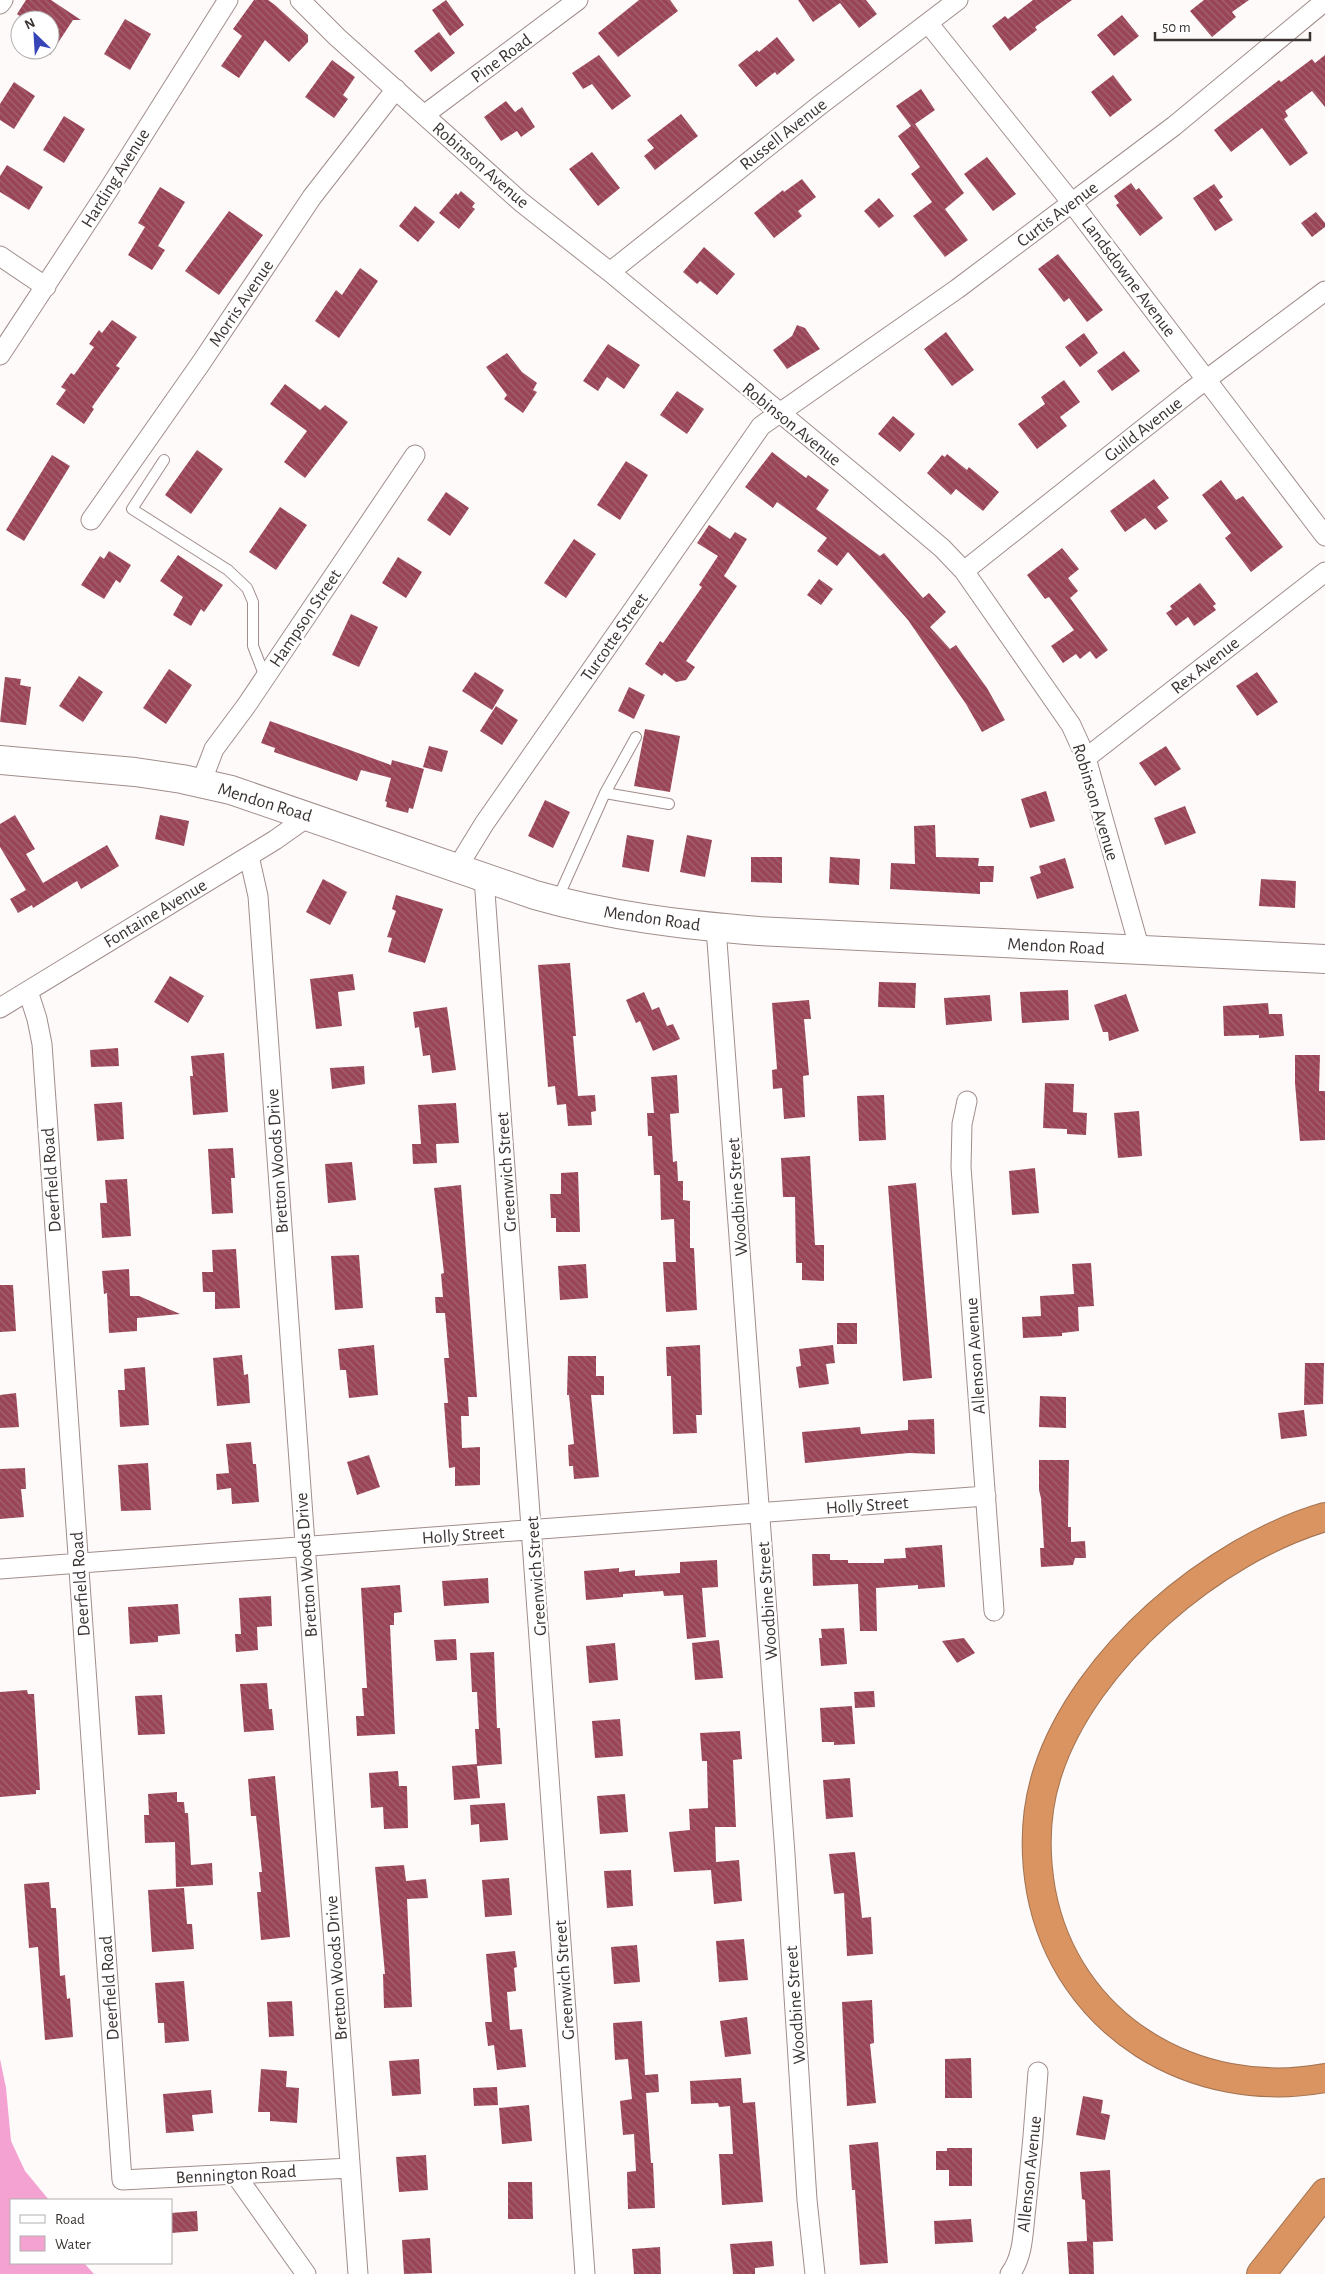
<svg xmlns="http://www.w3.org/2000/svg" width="1325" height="2274" font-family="'Alegreya Sans',sans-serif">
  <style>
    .water { fill: #f4a2d2 }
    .building { fill: url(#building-back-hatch) }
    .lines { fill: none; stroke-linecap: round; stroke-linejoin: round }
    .lane-casing { stroke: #a08e8b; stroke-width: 12 }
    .street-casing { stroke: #a08e8b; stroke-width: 21 }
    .secondary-casing { stroke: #a08e8b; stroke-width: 30 }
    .highway-casing { stroke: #a27251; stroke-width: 30 }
    .lane { stroke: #fff; stroke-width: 10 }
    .street { stroke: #fff; stroke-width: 19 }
    .secondary { stroke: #fff; stroke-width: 28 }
    .highway { stroke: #d99461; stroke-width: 28 }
    .labels { text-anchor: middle; stroke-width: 5; stroke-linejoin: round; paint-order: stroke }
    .street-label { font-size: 18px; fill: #3b3433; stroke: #fff }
  </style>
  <defs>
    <pattern id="building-back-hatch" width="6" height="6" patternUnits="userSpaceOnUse" patternTransform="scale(1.25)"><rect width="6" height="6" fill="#994557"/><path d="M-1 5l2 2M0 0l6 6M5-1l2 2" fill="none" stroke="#a46472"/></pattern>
  </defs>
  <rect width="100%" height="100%" fill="#fefaf9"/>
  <path class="water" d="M0,2059l6,29 5,53 14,30 24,29h-38v63h73l10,11h-94z"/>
  <path class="building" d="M26,0h25l30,20h-8l-23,35v-35h-24l-9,-6z
    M254,0h14l7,5 33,30v7l-19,20 -24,-22 -26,38 -18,-12 21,-30 -9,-7z
    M446,0l18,25 -14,11 -18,-26z
    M639,0h31l8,11 -60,46 -20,-24z
    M798,0h68l11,14 -18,14 -19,-25 -27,19z
    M1033,0h39l-37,27 2,3 -27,21 -18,-25 13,-10 3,3z
    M1204,0h45l-17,12 4,5 -24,20 -22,-26z
    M1122,15l17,21 -25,20 -17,-21z
    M125,19l26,15 -21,36 -26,-16z
    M439,32l16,21 -24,19 -17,-21z
    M777,37l18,23 -18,15 -2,-3 -19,15 -18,-22 19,-15 2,2z
    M599,55l32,41 -19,14 -20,-26 -9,5 -11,-16z
    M1325,55v52l-13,-16 -27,20 3,5 -4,3 24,34 -18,13 -28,-38 -31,24 -17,-22 65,-50 2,2 31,-23 3,4z
    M332,60l23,17 -12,18 5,4 -14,19 -29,-21z
    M1113,75l19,25 -22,17 -19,-25z
    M14,82l21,14 -21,33 -14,-9v-16z
    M921,89l14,21 -20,14 49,69 -19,16 23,31 -23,17 -32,-41 19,-14 -21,-28 9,-7 -22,-31 13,-10 -15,-20z
    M506,101l9,11 7,-5 13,20 -14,10 -4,-6 -16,10 -17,-24z
    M681,114l17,22 -43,34 -11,-14 10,-8 -7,-8z
    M64,116l21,13 -21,34 -21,-13z
    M592,152l28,36 -22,18 -29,-37z
    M987,157l29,37 -23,17 -29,-37z
    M7,165l36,22 -14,23 -29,-18v-16z
    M802,179l14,18 -18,14 4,5 -28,22 -20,-25 29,-23 1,2z
    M1131,183l5,7 3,-2 24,30 -23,18 -24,-31 3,-2 -5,-7z
    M1214,184l9,13 -4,3 14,20 -18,11 -22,-33z
    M160,187l25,15 -27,44 7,4 -13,20 -24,-15 17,-28 -7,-4z
    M461,191l14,12 -3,4 3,2 -16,20 -20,-16 17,-20 2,2z
    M879,198l15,18 -15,12 -15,-17z
    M415,206l20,16 -17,20 -19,-16z
    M229,211l34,24 -44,60 -34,-24z
    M1316,212l9,11v4l-13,10 -11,-14z
    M704,247l31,27 -18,21 -17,-14 -3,3 -14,-12z
    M1058,254l45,56 -16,12 -18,-24 -5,4 -26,-33z
    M360,268l18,13 -39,57 -24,-17 21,-31 6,5z
    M112,320l25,17 -21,29 4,2 -28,39 2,2 -10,15 -28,-20 10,-14 -5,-3 10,-14 3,2 20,-28 -5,-3 10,-14 3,3z
    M797,325l8,3 15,21 -33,20 -14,-19 19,-14z
    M946,332l28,38 -22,16 -28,-37z
    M1084,333l14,20 -18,14 -15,-20z
    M608,344l32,21 -16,24 -17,-12 -9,14 -15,-10z
    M1124,351l16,20 -28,20 -15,-20z
    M507,353l15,19 15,11 -4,7 4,2 -14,21 -19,-14 3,-4 -21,-28z
    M1064,380l16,22 -20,15 7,9 -30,23 -19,-25 27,-20 -4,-7z
    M285,384l35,26 5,-5 23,17 -43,56 -21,-16 23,-31 -37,-27z
    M677,391l27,18 -17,25 -27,-19z
    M893,416l22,18 -15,18 -22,-18z
    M197,450l26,19 -32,45 -26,-19z
    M772,452l34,26 2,-3 21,15 -13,19 64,47 4,-3 39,45 6,-5 17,19 -16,15 20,22 6,-4 31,43 18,32 -23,12 -16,-28 -58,-84 -60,-68 -11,14 -20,-15 10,-13 -50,-36 -4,6 -28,-21z
    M947,454l20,16 2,-3 30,25 -16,19 -27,-22 -5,6 -24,-22 15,-18 3,2z
    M52,455l18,11 -46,75 -18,-11z
    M626,461l22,14 -28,45 -23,-15z
    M1154,479l15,19 -12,9 11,14 -13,9 -10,-12 -20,14 -15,-21z
    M1221,480l15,20 7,-4 40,51 -32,25 -26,-34 6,-5 -29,-38z
    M446,492l23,16 -19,28 -23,-16z
    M280,507l27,18 -31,45 -27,-18z
    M709,525l21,14 5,-7 12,7 -23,37 13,10 -51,75 9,6 -9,13 -10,2 -12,-9 -2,3 -17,-12 15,-23 3,2 39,-56 -3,-2 19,-29 -21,-13z
    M574,539l22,15 -30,44 -22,-15z
    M1062,548l17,21 -11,9 10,13 -8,7 38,52 -12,9 -6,-8 -10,8 -4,-5 -13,9 -12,-17 23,-16 -25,-33 -4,2 -18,-24z
    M109,551l22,14 -11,18 -4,-3 -12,19 -23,-14 19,-29 4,3z
    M178,555l45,30 -19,27 -3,-3 -10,17 -18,-11 10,-18 -23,-16z
    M398,557l24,15 -16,26 -24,-15z
    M819,579l14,10 -12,16 -14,-10z
    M1200,583l16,21 -3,2 3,4 -22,16 -6,-9 -12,9 -10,-13 6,-4 -2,-3z
    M351,614l27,13 -19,40 -27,-12z
    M169,669l23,16 -26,39 -23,-16z
    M475,672l29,18 -12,20 -30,-19z
    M1257,672l21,30 -21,14 -21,-30z
    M79,676l24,16 -20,30 -24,-16z
    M5,677l16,2 -1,6 11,2 -5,38 -26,-3z
    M629,687l16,8 -11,24 -16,-8z
    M496,706l22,14 -16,25 -22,-14z
    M270,721l121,44 1,-5 32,9 -11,40 -4,-1 -1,5 -22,-6 1,-5 -2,-1 6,-23 -30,-8 -4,11 -83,-29 1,-4 -14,-5z
    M645,729l35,7 -10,56 -36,-6z
    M429,746l19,5 -6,21 -19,-5z
    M1166,746l15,23 -26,17 -16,-23z
    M1046,791l9,30 -25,7 -9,-29z
    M545,800l25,12 -17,36 -25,-12z
    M1185,806l11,27 -31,12 -11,-27z
    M15,815l20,34 -9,5 17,29 64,-38 12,21 -38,23 -4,-8 -44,27 -1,-3 -14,8 -8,-14 16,-9 -26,-43v-23z
    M160,815l29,6 -5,25 -29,-7z
    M935,825l1,32 43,1 -1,8h16l-1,16h-13v12l-90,-5 1,-26 24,1 -1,-38z
    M627,835l27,5 -5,32 -27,-5z
    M687,835l25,5 -7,37 -25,-5z
    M751,857h31v26l-31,-1z
    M830,857l30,2 -1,26 -30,-2z
    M1065,858l9,30 -37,11 -7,-22 11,-4 -2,-7z
    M323,879l24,13 -17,33 -24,-13z
    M1261,879l35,2 -1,27 -36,-2z
    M396,895l47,14 -18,54 -37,-11 4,-14 -5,-1 9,-26 -4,-2z
    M570,963l6,73h-3l5,60 17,-1 1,16 -5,1 1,13 -24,1 -2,-22 -9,1 -2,-19 -7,1 -10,-122z
    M353,974l2,16 -17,2 4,34 -26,3 -6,-50z
    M170,976l34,20 -16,27 -34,-21z
    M879,982l37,1 -1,25 -37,-1z
    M1068,990l1,30 -47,3 -2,-31z
    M644,992l8,18 7,-3 8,19 6,-2 7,15 -27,12 -13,-30 -4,2 -10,-23z
    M1126,994l13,37 -30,10 -1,-9h-5l-9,-27z
    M990,995l2,26 -46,4 -2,-27z
    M809,1000l2,19h-7l5,56 -6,1 2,41 -21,2 -2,-31 -9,1 -1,-19 5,-1 -5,-66z
    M1268,1003l1,11h13l2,22 -25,2v-3l-35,1 -1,-30z
    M447,1007l9,63 -24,3 -2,-18 -7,1 -4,-29 -4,1 -2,-16z
    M118,1048l1,18 -28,1 -1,-17z
    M224,1053l4,59 -35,3 -3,-39h3l-2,-20z
    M1295,1055h25l-1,36h6v49l-25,1 -5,-58z
    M364,1066l1,18 -33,5 -2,-21z
    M677,1075l2,38 -9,1 3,48 4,-1 1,20h5v19l7,1v47h4l3,62 -31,2 -3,-50h13l-2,-43 -13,1 -1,-45h-6l-2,-39h-4l-1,-23h7l-3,-36z
    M1045,1083l29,1 -1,28 14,1 -1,22 -19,-1v-5l-24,-1z
    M884,1095l2,45 -27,1 -2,-45z
    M122,1102l2,37 -27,2 -3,-37z
    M456,1103l3,40 -23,1 1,19 -24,1 -1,-20h9l-3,-39z
    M1139,1111l3,45 -24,2 -4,-45z
    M233,1148l2,30h-4l2,35 -21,1 -4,-65z
    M810,1156l5,89h9v36l-22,-1v-17h-6l-1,-66h-12l-2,-39z
    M352,1162l4,38 -28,3 -3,-39z
    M1035,1168l4,45 -27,2 -3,-44z
    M578,1172l2,60h-24v-14h-5l-1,-24h11v-21z
    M127,1179l4,57 -29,2 -2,-35h7l-2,-23z
    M916,1183l16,195 -29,3 -15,-195z
    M461,1185l16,212h-9l1,19h-8l1,32 18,-1v38l-25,1v-19l-6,1 -5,-65h4l-4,-45h5l-4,-45h-9l-1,-16h8l-2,-23 3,-1 -10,-85z
    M236,1249l4,59 -25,1v-17h-12l-1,-20h11l-1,-22z
    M359,1255l4,53 -28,2 -4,-54z
    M1091,1263l3,43 -16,1 1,24 -17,2v3l-39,2 -1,-21 19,-1 -1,-20 34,-2 -2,-30z
    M586,1264l2,34 -28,2 -2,-34z
    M129,1269l1,27h9l41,18 -43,4v13l-28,2 -2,-40 -3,1 -2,-23z
    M0,1285h13l3,46 -16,1z
    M837,1323h20v21h-20z
    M374,1345l4,50 -29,3 -3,-28h-6l-2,-21z
    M700,1345l2,70h-6l1,18 -24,1 -2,-58h-4l-1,-29z
    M833,1345l2,18 -9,1 3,20 -30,4 -3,-21 5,-1 -2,-17z
    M242,1355l2,20 4,-1 2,29 -33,3 -4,-48z
    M568,1356h28v20h8v19h-13l8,82 -25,2 -1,-13h-4l-1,-21 6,-1 -5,-49h-2z
    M1305,1363h19l-1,41 -19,1z
    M145,1367l4,58 -29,2 -2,-37h7l-1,-21z
    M16,1393l3,34 -19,1v-33z
    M1040,1396l26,1v31l-27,-1z
    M1304,1410l3,26 -26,3 -3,-26z
    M934,1419l1,35 -26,-1 -104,10 -3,-31 58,-5 1,7 47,-4v-10z
    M251,1442l2,22h3l3,38 -27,2 -1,-16 -14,2 -1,-16 13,-1 -3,-29z
    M369,1455l11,32 -23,8 -10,-33z
    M1039,1460h30l-1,67h3v15l14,-1 1,17h-11l-2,7 -32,2 -1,-19h4l-3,-50 -2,-8z
    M148,1463l3,47 -30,1 -3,-46z
    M25,1468l1,21h-5l3,28 -24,2v-50z
    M942,1545l3,42 -27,2v-4l-42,3 1,43h-17l-2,-47 -45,2 -1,-32h18v6h18v3h36v-4l22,-1 -1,-10z
    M717,1560l1,27 -16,1 4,49 -19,2 -4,-44 -19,1 -1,-5 -40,3v3l-37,3 -2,-29 35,-3v4l16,-2v6l45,-3v-11z
    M488,1578l1,25 -45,3 -2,-25z
    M400,1585l2,27 -8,1v12h-4l5,109 -38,2 -1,-20h8l-2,-28h5l-6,-100z
    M271,1596l1,30 -15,1 1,23 -22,2 -1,-18h6l-2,-36z
    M178,1604l2,30 -22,2v6l-28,2 -2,-37z
    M844,1628l3,36 -26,2 -2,-28h3l-1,-9z
    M964,1638l11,15 -18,10 -15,-22z
    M456,1639l1,21 -21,1 -2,-21z
    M719,1640l4,38 -28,2 -3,-37z
    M615,1643l3,37 -29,3 -3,-37z
    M494,1652l3,76h3l2,36 -25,2 3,32 -26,2 -2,-34 25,-2 -2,-35h4l-2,-37h-5l-2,-39z
    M267,1683l2,26h3l2,21 -30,2 -4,-48z
    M27,1690l1,4h6l6,96h-4v4l-36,3v-105z
    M874,1691l1,16 -20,1 -1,-16z
    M162,1695l3,39 -27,1 -3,-39z
    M852,1706l3,38 -21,1v-3h-12l-2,-34z
    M620,1719l3,37 -28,2 -3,-37z
    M740,1731l2,28 -9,1 3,67h-21l1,35 23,-2 3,41 -28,3 -3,-34 -37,2 -5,-40 21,-2 -1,-21 19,-1 -1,-47h-5l-2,-28z
    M398,1771l1,15h8l1,42 -24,1 -1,-22 -12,1 -2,-35z
    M275,1776l15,161 -29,3 -4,-48h4l-2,-20h3l-6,-56h-5l-3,-37z
    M850,1778l3,39 -27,2 -3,-39z
    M177,1792v10h7l1,11h3l3,52 21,-2 1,22 -37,2 -1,-45 -30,1 -1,-28h5l-1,-21z
    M625,1794l3,38 -28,2 -3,-38z
    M505,1803l3,37 -28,2 -1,-18 -8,1 -1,-20z
    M855,1852l7,66 9,-1 2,37 -26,2 -3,-63 -10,1 -5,-40z
    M404,1865l2,16 20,-2 2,19 -21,1 5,108 -28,1 -1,-34h2l-10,-107z
    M631,1870l2,36 -26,2 -3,-37z
    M509,1878l3,37 -27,2 -3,-37z
    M49,1882l2,26h5l4,68 5,-1 2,24 3,-1 3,39 -28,3 -7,-93 -9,1 -5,-64z
    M184,1888l3,36h5l2,25 -42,3 -4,-62z
    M744,1939l4,41 -29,2 -3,-41z
    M637,1945l3,37 -26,2 -3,-37z
    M515,1951l2,16 -3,1 2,23 -9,1 3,38 12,-1 4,38 -29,3 -3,-25 -6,1 -3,-24h7l-6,-68z
    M184,1981l5,60 -24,2 -1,-20h-6l-3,-40z
    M872,2000l2,43 -4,1 6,59 -29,3 -5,-104z
    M292,2001l2,35 -25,1 -2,-35z
    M747,2017l4,37 -26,3 -5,-36z
    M642,2021l3,54 13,-1 1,18 -13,1 5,70h2l2,45 -27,1 -1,-37 9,-1 -2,-37 -11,1 -3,-34 12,-2 -4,-40 -13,1 -2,-37z
    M971,2058l1,40h-27v-39z
    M419,2059l2,35 -29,2 -3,-35z
    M261,2069l26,2 -1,16 13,1 -2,35 -27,-2v-9h-12z
    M741,2078l2,25 12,-1 8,100 -41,3 -3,-51h14l-3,-48 -11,1 -1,-4 -27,1 -1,-23z
    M497,2087l1,18 -24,1 -1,-18z
    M211,2090l2,23 -21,2 2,16 -28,2 -3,-39z
    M1083,2096l20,4 -2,13 9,2 -5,25 -29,-5z
    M529,2105l3,36 -30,3 -3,-36z
    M878,2142l10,121 -28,2 -5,-75h-3l-3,-45z
    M947,2148h25v38h-23v-16h-13v-19h11z
    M426,2155l2,35 -29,2 -3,-35z
    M1110,2170l3,71 -20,1 1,32h-25l-2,-32 20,-1 -2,-41 -3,-1 -2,-27z
    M508,2182h24l1,37h-25z
    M197,2211l1,20 -27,2v-20z
    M971,2219l2,23 -38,2 -1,-23z
    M430,2238l2,35 -28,1 -2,-34z
    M772,2241l2,25 -19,2v6h-22l-3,-30z
    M660,2247l1,27h-27l-2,-25z"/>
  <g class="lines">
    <g class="lane-casing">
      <path id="lane" d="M164,460l-32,49 96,61 19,18 6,14v44l12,31
        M605,793l64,11
        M557,900l48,-107 31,-56"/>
    </g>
    <g class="street-casing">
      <path id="street" d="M300,0l37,37 184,165 89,70 255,211 77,65 22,23 107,154 15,33 54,192
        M0,4l3,-4
        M928,23l144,180 253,333
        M424,115l154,-115
        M0,256l46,31
        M610,272l210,-167 138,-105
        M0,355l107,-163 121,-192
        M91,520l110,-157 111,-166 84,-108
        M964,571l227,-180 134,-100
        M1086,758l239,-186
        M201,783l13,-34 32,-43 169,-251
        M249,856l9,40 100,1378
        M457,868l27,-44 277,-398 196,-137 217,-163 151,-125
        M484,878l101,1396
        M716,928l69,926 22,346 8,74
        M28,991l9,28 5,25 80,1136 228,-12
        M0,1008l275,-168 34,-24
        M967,1101l-5,23 -1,43 33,444
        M0,1569l986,-73
        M235,2174l71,100
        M1010,2274c14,-18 13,-45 16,-67 5,-45 9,-90 12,-135"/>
    </g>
    <g class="secondary-casing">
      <path id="secondary" d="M0,760l135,12 47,7 49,11 304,105c73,21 149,30 224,36l566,28"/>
    </g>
    <g class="highway-casing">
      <path id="highway" d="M1325,1517c-112,33 -240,141 -277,254 -13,39 -14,80 -7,120 25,134 153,211 284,187
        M1261,2274l64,-81"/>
    </g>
    <use href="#lane" class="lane"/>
    <use href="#street" class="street"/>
    <use href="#secondary" class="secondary"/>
    <use href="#highway" class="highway"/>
  </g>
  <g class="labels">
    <g class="street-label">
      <text transform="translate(501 58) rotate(-36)" y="6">Pine Road</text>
      <text transform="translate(783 134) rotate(-38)" y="6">Russell Avenue</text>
      <text transform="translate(481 165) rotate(41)" y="6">Robinson Avenue</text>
      <text transform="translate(115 178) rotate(-58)" y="6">Harding Avenue</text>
      <text transform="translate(1057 214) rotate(-37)" y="6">Curtis Avenue</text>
      <text transform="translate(1129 277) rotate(53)" y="6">Landsdowne Avenue</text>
      <text transform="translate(241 303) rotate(-56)" y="6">Morris Avenue</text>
      <text transform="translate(792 424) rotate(39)" y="6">Robinson Avenue</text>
      <text transform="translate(1143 429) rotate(-38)" y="6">Guild Avenue</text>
      <text transform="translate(305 618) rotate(-56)" y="6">Hampson Street</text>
      <text transform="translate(614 637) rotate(-55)" y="6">Turcotte Street</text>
      <text transform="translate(1205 665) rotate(-38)" y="6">Rex Avenue</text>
      <text transform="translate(265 802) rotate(17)" y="6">Mendon Road</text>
      <text transform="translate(1096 802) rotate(73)" y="6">Robinson Avenue</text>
      <text transform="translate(155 913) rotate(-31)" y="6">Fontaine Avenue</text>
      <text transform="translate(652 918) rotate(8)" y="6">Mendon Road</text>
      <text transform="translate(1056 946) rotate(3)" y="6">Mendon Road</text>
      <text transform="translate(277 1161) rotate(-94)" y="6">Bretton Woods Drive</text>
      <text transform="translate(506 1172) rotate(-94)" y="6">Greenwich Street</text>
      <text transform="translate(51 1180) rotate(-94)" y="6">Deerfield Road</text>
      <text transform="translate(737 1197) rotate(-94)" y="6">Woodbine Street</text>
      <text transform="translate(975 1356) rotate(-94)" y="6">Allenson Avenue</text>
      <text transform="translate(867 1505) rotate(-4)" y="6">Holly Street</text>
      <text transform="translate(463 1535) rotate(-4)" y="6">Holly Street</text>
      <text transform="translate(306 1565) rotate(-94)" y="6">Bretton Woods Drive</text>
      <text transform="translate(536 1576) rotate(-94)" y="6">Greenwich Street</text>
      <text transform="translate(80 1584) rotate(-94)" y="6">Deerfield Road</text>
      <text transform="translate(767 1601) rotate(-94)" y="6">Woodbine Street</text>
      <text transform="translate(336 1968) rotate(-94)" y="6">Bretton Woods Drive</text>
      <text transform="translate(564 1980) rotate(-94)" y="6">Greenwich Street</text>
      <text transform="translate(109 1988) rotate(-94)" y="6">Deerfield Road</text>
      <text transform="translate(795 2005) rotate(-94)" y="6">Woodbine Street</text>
      <text transform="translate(236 2174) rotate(-3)" y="6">Bennington Road</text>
      <text transform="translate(1029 2174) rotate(-84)" y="6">Allenson Avenue</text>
    </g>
  </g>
  <rect x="10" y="2199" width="162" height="65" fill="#ffffff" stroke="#b1aead"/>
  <rect x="20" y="2215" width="25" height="8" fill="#ffffff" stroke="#b1aead"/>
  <text x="55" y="2224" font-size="15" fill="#3b3433">Road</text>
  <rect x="20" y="2236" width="25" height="15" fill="#f4a2d2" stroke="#b1aead"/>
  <text x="55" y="2249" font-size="15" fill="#3b3433">Water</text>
  <g transform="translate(35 35) rotate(335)"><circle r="24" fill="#ffffff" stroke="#b1aead"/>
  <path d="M0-4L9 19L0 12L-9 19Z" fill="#3845b8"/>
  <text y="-8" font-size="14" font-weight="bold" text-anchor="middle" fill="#3b3433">N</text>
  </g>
  <path d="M1155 32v8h155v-8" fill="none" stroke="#3b3433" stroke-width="2.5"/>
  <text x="1162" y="32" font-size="15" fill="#3b3433" stroke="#ffffff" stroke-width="4" paint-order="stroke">50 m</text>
</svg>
